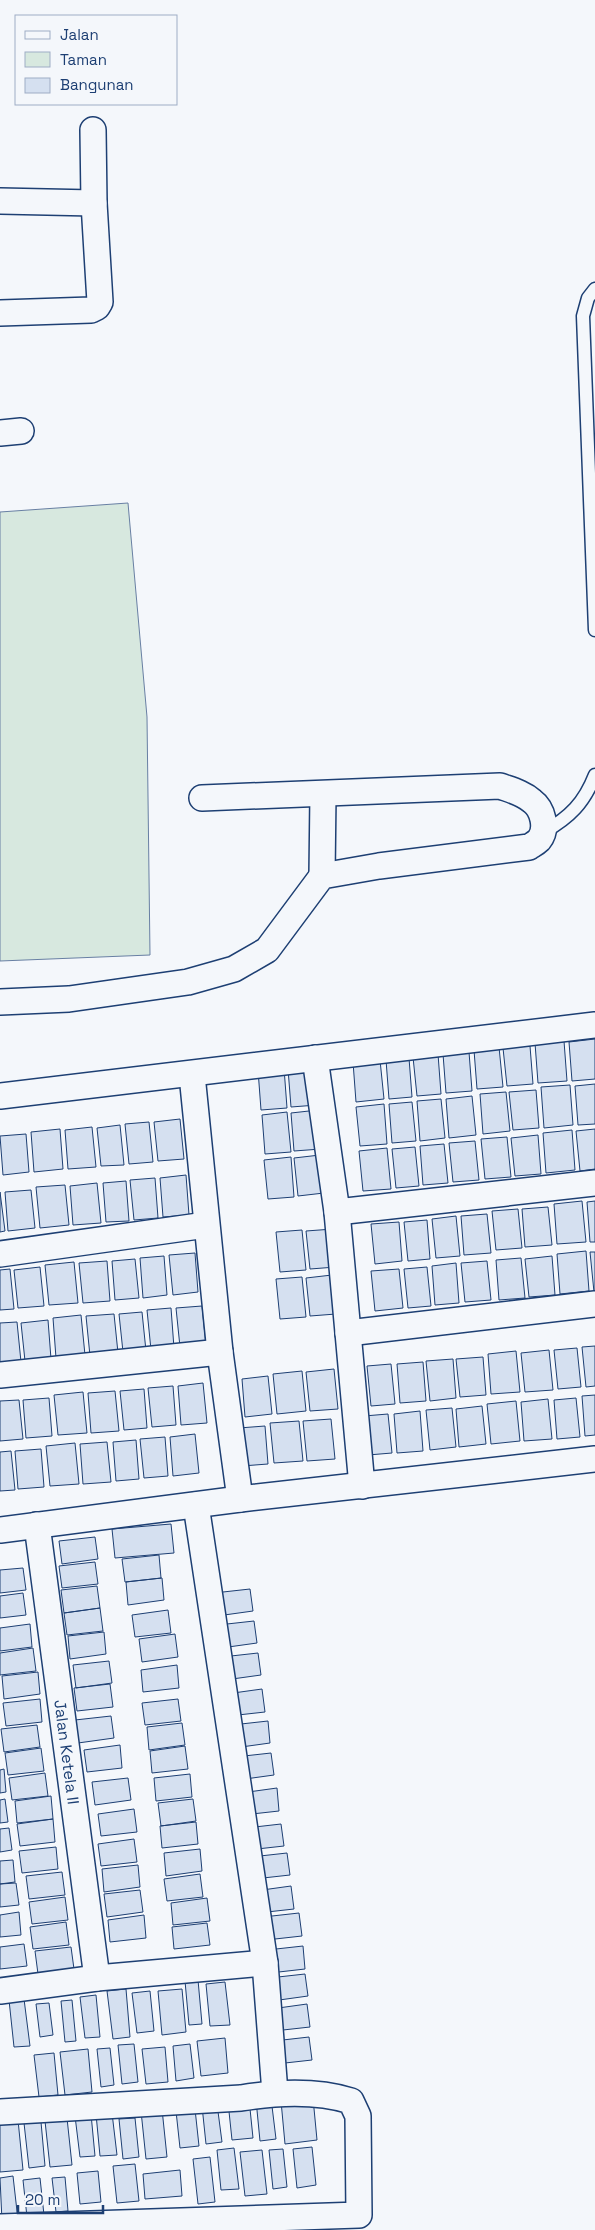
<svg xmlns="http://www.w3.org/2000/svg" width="595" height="2230" font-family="'Space Grotesk',sans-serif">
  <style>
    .green { fill: #d7e8df; stroke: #687fa3 }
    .building { fill: #d5e0f0; stroke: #1d3f73 }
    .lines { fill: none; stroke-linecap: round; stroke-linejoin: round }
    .service-casing { stroke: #1d3f73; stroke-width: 15 }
    .minor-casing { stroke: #1d3f73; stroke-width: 28 }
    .service { stroke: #f4f7fb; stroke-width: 12 }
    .minor { stroke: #f4f7fb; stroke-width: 25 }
    .labels { text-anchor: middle; stroke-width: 4; stroke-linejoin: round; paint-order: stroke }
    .street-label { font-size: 16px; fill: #1d3f73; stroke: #f4f7fb }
  </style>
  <rect width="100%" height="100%" fill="#f4f7fb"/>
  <path class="green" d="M128,503l19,214 3,238 -150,6v-449z"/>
  <path class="building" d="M595,1039v40l-23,2 -3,-39z
    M564,1041l3,40 -29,2 -3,-40z
    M530,1046l3,38 -26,2 -4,-38z
    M499,1047l4,40 -26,2 -3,-39z
    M469,1052l3,39 -26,2 -3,-39z
    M438,1054l3,40 -24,2 -4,-39z
    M409,1058l3,39 -23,2 -3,-39z
    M380,1060l4,39 -28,3 -3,-40z
    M314,1067l3,38 -26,2 -3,-38z
    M284,1068l3,40 -26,2 -3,-40z
    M595,1084v40l-17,1 -3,-39z
    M570,1085l3,40 -29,3 -3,-41z
    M536,1090l3,38 -26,2 -4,-38z
    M506,1092l4,39 -27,3 -3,-40z
    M472,1096l4,39 -27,3 -3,-39z
    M441,1099l4,39 -25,3 -3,-40z
    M412,1102l4,39 -24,2 -3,-39z
    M384,1104l3,40 -27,2 -4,-39z
    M318,1110l3,39 -27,2 -3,-38z
    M287,1112l4,40 -26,2 -3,-39z
    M180,1119l4,40 -26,2 -4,-39z
    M149,1122l4,40 -24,2 -4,-40z
    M120,1125l4,40 -23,1 -4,-38z
    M92,1127l4,40 -28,2 -3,-39z
    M60,1129l3,40 -29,3 -3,-40z
    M595,1129v40l-15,2 -4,-40z
    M572,1130l3,40 -29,3 -3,-40z
    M26,1134l3,38 -26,3 -3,-39z
    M538,1135l3,39 -26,2 -4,-38z
    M507,1137l4,40 -26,2 -4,-40z
    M475,1141l4,39 -26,2 -4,-39z
    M444,1144l4,39 -25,2 -3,-39z
    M415,1147l4,39 -23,2 -4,-39z
    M387,1148l4,41 -28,2 -4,-40z
    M320,1155l4,38 -26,3 -4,-38z
    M291,1157l3,40 -26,2 -4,-39z
    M186,1175l3,40 -26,2 -3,-39z
    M155,1178l3,40 -24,2 -4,-40z
    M126,1181l3,40 -23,1 -3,-39z
    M97,1183l4,40 -28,2 -3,-39z
    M65,1185l4,40 -29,3 -4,-41z
    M31,1190l4,38 -27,3 -3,-39z
    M0,1192l5,39 -5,1z
    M582,1201l4,41 -29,2 -3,-40z
    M595,1201v41h-5l-3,-40z
    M548,1207l4,38 -27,2 -3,-38z
    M518,1209l4,39 -26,2 -4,-39z
    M487,1214l4,39 -27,2 -3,-39z
    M456,1216l4,40 -24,2 -4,-39z
    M427,1220l3,39 -22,2 -4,-39z
    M399,1222l3,39 -27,3 -4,-40z
    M333,1229l3,38 -26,2 -4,-38z
    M302,1230l4,40 -26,2 -4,-40z
    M586,1251l3,40 -29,3 -3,-40z
    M590,1252h5v40h-1z
    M195,1253l3,39 -25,3 -4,-40z
    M164,1256l3,39 -24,3 -3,-40z
    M552,1256l3,39 -26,2 -4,-38z
    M521,1258l4,40 -26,2 -3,-40z
    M135,1259l4,39 -24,2 -3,-39z
    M107,1261l3,40 -27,2 -4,-40z
    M487,1261l4,39 -26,2 -4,-39z
    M74,1262l4,41 -29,2 -4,-40z
    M456,1263l3,40 -24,2 -3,-39z
    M40,1267l4,39 -26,2 -4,-38z
    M427,1267l4,39 -23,2 -4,-39z
    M10,1269l4,40 -14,1v-40z
    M399,1269l4,39 -28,3 -4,-40z
    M332,1275l4,39 -26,2 -4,-38z
    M302,1277l4,40 -26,2 -4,-40z
    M202,1306l4,39 -26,2 -4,-39z
    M171,1308l3,40 -23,2 -4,-40z
    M142,1312l4,39 -23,1 -4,-38z
    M114,1314l4,39 -28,3 -4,-40z
    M81,1315l4,40 -29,3 -3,-40z
    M48,1320l3,39 -26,2 -4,-38z
    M17,1322l4,40 -21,1v-40z
    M595,1346v40l-9,1 -4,-40z
    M577,1348l4,39 -23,2 -4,-39z
    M549,1350l4,40 -28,2 -4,-39z
    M516,1351l4,41 -29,2 -3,-40z
    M483,1357l3,38 -26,2 -4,-38z
    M453,1359l3,39 -26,3 -4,-40z
    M423,1362l3,39 -26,2 -3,-39z
    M391,1364l4,40 -24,2 -4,-40z
    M334,1369l4,40 -28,2 -4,-39z
    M302,1371l4,40 -29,3 -4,-40z
    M268,1376l4,38 -27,3 -3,-38z
    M203,1383l4,40 -26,2 -3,-39z
    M173,1386l3,39 -24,2 -4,-39z
    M144,1389l3,39 -23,2 -4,-39z
    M115,1391l4,40 -28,2 -3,-40z
    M83,1392l4,41 -29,2 -4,-40z
    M595,1395v40l-10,1 -3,-40z
    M49,1398l3,38 -26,2 -3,-38z
    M576,1398l4,39 -23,2 -3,-39z
    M548,1399l4,40 -28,2 -3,-39z
    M19,1400l4,39 -23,2v-40z
    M516,1401l4,40 -29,3 -4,-40z
    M482,1406l4,38 -27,3 -3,-38z
    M452,1408l4,39 -26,3 -4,-40z
    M420,1411l3,40 -26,2 -3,-39z
    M388,1414l4,39 -24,2 -4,-39z
    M331,1419l4,40 -28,2 -4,-40z
    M299,1421l4,40 -29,2 -4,-40z
    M265,1426l3,38 -26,2 -3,-38z
    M195,1434l4,39 -26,3 -3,-39z
    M165,1437l3,39 -24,2 -4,-39z
    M136,1440l3,39 -23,2 -3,-39z
    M107,1442l4,40 -28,2 -3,-40z
    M75,1443l4,41 -29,2 -4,-40z
    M41,1449l3,38 -26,2 -3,-38z
    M11,1451l4,39 -15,1v-39z
    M171,1524l3,29 -59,5 -3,-29z
    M95,1537l3,22 -36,5 -3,-23z
    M159,1555l2,23 -36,4 -3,-23z
    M95,1562l3,22 -36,4 -3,-22z
    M23,1568l3,22 -26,3v-23z
    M162,1578l2,22 -36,5 -2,-23z
    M97,1586l3,22 -36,5 -3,-23z
    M250,1589l3,22 -36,5 -3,-23z
    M23,1593l3,22 -26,3v-22z
    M100,1608l3,23 -36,4 -3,-22z
    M168,1610l3,23 -36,4 -3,-22z
    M254,1621l3,22 -36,5 -3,-23z
    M30,1624l2,23 -32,4v-23z
    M104,1632l2,22 -36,5 -2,-23z
    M175,1634l3,23 -36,5 -3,-23z
    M33,1648l3,23 -36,4v-22z
    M258,1653l3,22 -36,5 -3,-23z
    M109,1661l3,22 -36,5 -3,-23z
    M177,1665l2,23 -36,4 -2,-22z
    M38,1672l2,22 -36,5 -2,-23z
    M110,1684l3,23 -36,4 -3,-23z
    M262,1689l3,23 -36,4 -3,-22z
    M40,1699l2,23 -36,4 -3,-23z
    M178,1699l3,22 -36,4 -3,-22z
    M111,1716l3,22 -36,5 -3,-23z
    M268,1721l2,22 -36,5 -2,-23z
    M182,1723l3,22 -36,5 -2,-23z
    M37,1725l3,22 -36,5 -3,-23z
    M120,1745l2,23 -35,4 -3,-22z
    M185,1746l3,23 -36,4 -2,-22z
    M41,1748l3,23 -36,4 -3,-22z
    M271,1753l3,22 -36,5 -3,-23z
    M4,1769l2,23 -6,1v-23z
    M45,1773l3,23 -36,4 -3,-22z
    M190,1774l2,23 -36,4 -2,-23z
    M128,1778l3,22 -36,5 -3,-23z
    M277,1788l2,23 -36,4 -2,-22z
    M51,1796l2,23 -36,4 -2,-22z
    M5,1799l3,23 -8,1v-23z
    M193,1799l3,22 -35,5 -3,-23z
    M134,1809l3,23 -36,4 -3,-22z
    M53,1819l2,23 -35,4 -3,-22z
    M196,1822l2,22 -36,4 -2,-22z
    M281,1824l3,22 -36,4 -2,-22z
    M9,1828l3,22 -12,2v-23z
    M134,1839l3,23 -36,4 -3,-22z
    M56,1847l2,22 -36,4 -3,-22z
    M200,1849l2,22 -36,5 -2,-23z
    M287,1853l3,22 -36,4 -3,-22z
    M13,1860l2,22 -15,2v-23z
    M138,1865l2,22 -36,5 -2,-23z
    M62,1872l3,23 -36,4 -3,-23z
    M200,1874l3,23 -36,4 -3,-22z
    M16,1883l3,22 -19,2v-23z
    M291,1886l3,23 -36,4 -3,-22z
    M140,1890l3,22 -36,5 -3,-23z
    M65,1897l3,23 -36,4 -3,-22z
    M207,1898l3,23 -37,4 -2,-22z
    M19,1912l2,23 -21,2v-22z
    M299,1913l3,23 -36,4 -3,-23z
    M144,1915l2,23 -36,4 -2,-22z
    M66,1922l3,23 -36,4 -3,-22z
    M207,1923l3,22 -36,4 -2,-22z
    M24,1944l3,22 -27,3v-22z
    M303,1946l2,23 -35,4 -3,-23z
    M71,1947l3,22 -36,5 -3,-23z
    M305,1974l3,22 -36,5 -3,-23z
    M198,1980l4,44 -13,1 -4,-44z
    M225,1982l5,43 -20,1 -4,-42z
    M126,1989l4,48 -17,2 -6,-48z
    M182,1989l4,43 -24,3 -4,-44z
    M150,1991l4,40 -17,2 -5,-40z
    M96,1995l4,42 -15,1 -5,-41z
    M24,1999l6,47 -16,1 -5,-47z
    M72,2000l4,41 -11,1 -4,-41z
    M49,2003l4,32 -13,2 -4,-33z
    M307,2004l3,23 -36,4 -3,-22z
    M309,2037l3,23 -36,4 -2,-23z
    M225,2038l3,35 -27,3 -4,-35z
    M134,2044l4,38 -16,2 -4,-39z
    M190,2044l4,34 -18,3 -3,-35z
    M165,2047l3,35 -22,2 -4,-35z
    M110,2048l4,37 -13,2 -4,-38z
    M88,2049l4,43 -27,3 -5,-43z
    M54,2053l4,42 -19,2 -5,-42z
    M271,2098l5,41 -16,2 -4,-41z
    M313,2098l4,42 -32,4 -4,-43z
    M249,2099l4,39 -21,2 -4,-38z
    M217,2104l5,38 -16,2 -4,-38z
    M162,2109l5,48 -21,2 -5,-48z
    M195,2109l4,37 -19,2 -4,-37z
    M112,2113l5,42 -17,1 -4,-42z
    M91,2114l4,42 -15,1 -5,-41z
    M67,2118l5,47 -22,2 -5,-46z
    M135,2118l4,39 -16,2 -4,-40z
    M18,2120l5,50 -23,2v-50z
    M41,2122l4,44 -16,2 -5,-45z
    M312,2147l4,38 -19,3 -4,-39z
    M234,2148l5,41 -18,1 -4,-40z
    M283,2149l4,38 -14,2 -4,-39z
    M262,2150l5,44 -22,2 -5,-44z
    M210,2157l5,45 -17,2 -5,-45z
    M135,2164l4,37 -22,2 -4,-37z
    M180,2170l2,26 -37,3 -2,-25z
    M98,2171l3,31 -21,2 -3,-31z
    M13,2176l5,44 -16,1 -2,-43z
    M65,2177l3,34 -12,1 -4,-34z
    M40,2178l4,37 -17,2 -4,-37z"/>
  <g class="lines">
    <g class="service-casing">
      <path id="service" d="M595,289l-7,9 -5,18 12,314
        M544,832c26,-15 40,-29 51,-57"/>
    </g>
    <g class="minor-casing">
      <g id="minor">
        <path d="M0,201l94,2"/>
        <path d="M0,313l91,-3 6,-3 3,-5 -6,-99 -1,-73"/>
        <path d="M0,433l21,-2"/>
        <path d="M322,876l1,-82"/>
        <path d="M0,1002l69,-3 119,-17 46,-13 33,-19 55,-74 57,-10 150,-19c3,-2 7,-4 10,-7 9,-11 4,-31 -7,-39 -9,-8 -21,-11 -32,-15l-298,12"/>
        <path d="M315,1058l22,154 258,-29"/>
        <path d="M192,1075l28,277 20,147"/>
        <path d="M0,1096c199,-22 397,-47 595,-71"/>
        <path d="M337,1212l25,274"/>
        <path d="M0,1254l206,-29"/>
        <path d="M348,1333l247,-29"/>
        <path d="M0,1375l220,-23"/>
        <path d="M196,1505l69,458 10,130"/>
        <path id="s1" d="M37,1525l60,453"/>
        <path d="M0,1530l240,-31 355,-40"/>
        <path d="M0,1991l97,-13 168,-15"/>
        <path d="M0,2112l241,-14c37,-6 75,-8 110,3l7,15 1,99 -359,12"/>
      </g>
    </g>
    <use href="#service" class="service"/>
    <use href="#minor" class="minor"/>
  </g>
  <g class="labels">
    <g class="street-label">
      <text dy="6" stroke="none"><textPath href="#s1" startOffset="229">Jalan Ketela II</textPath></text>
    </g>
  </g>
  <rect x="15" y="15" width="162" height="90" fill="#f4f7fb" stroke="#9eadc5"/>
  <rect x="25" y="31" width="25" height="8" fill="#f4f7fb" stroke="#9eadc5"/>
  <text x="60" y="40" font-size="15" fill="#1d3f73">Jalan</text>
  <rect x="25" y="52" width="25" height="15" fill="#d7e8df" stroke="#9eadc5"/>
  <text x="60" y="65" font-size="15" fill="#1d3f73">Taman</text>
  <rect x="25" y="78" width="25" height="15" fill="#d5e0f0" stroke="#9eadc5"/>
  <text x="60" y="90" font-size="15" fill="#1d3f73">Bangunan</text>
  <path d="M18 2205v8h85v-8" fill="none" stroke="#1d3f73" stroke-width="2.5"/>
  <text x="25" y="2205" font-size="15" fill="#1d3f73" stroke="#f4f7fb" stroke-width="4" paint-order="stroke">20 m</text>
</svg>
